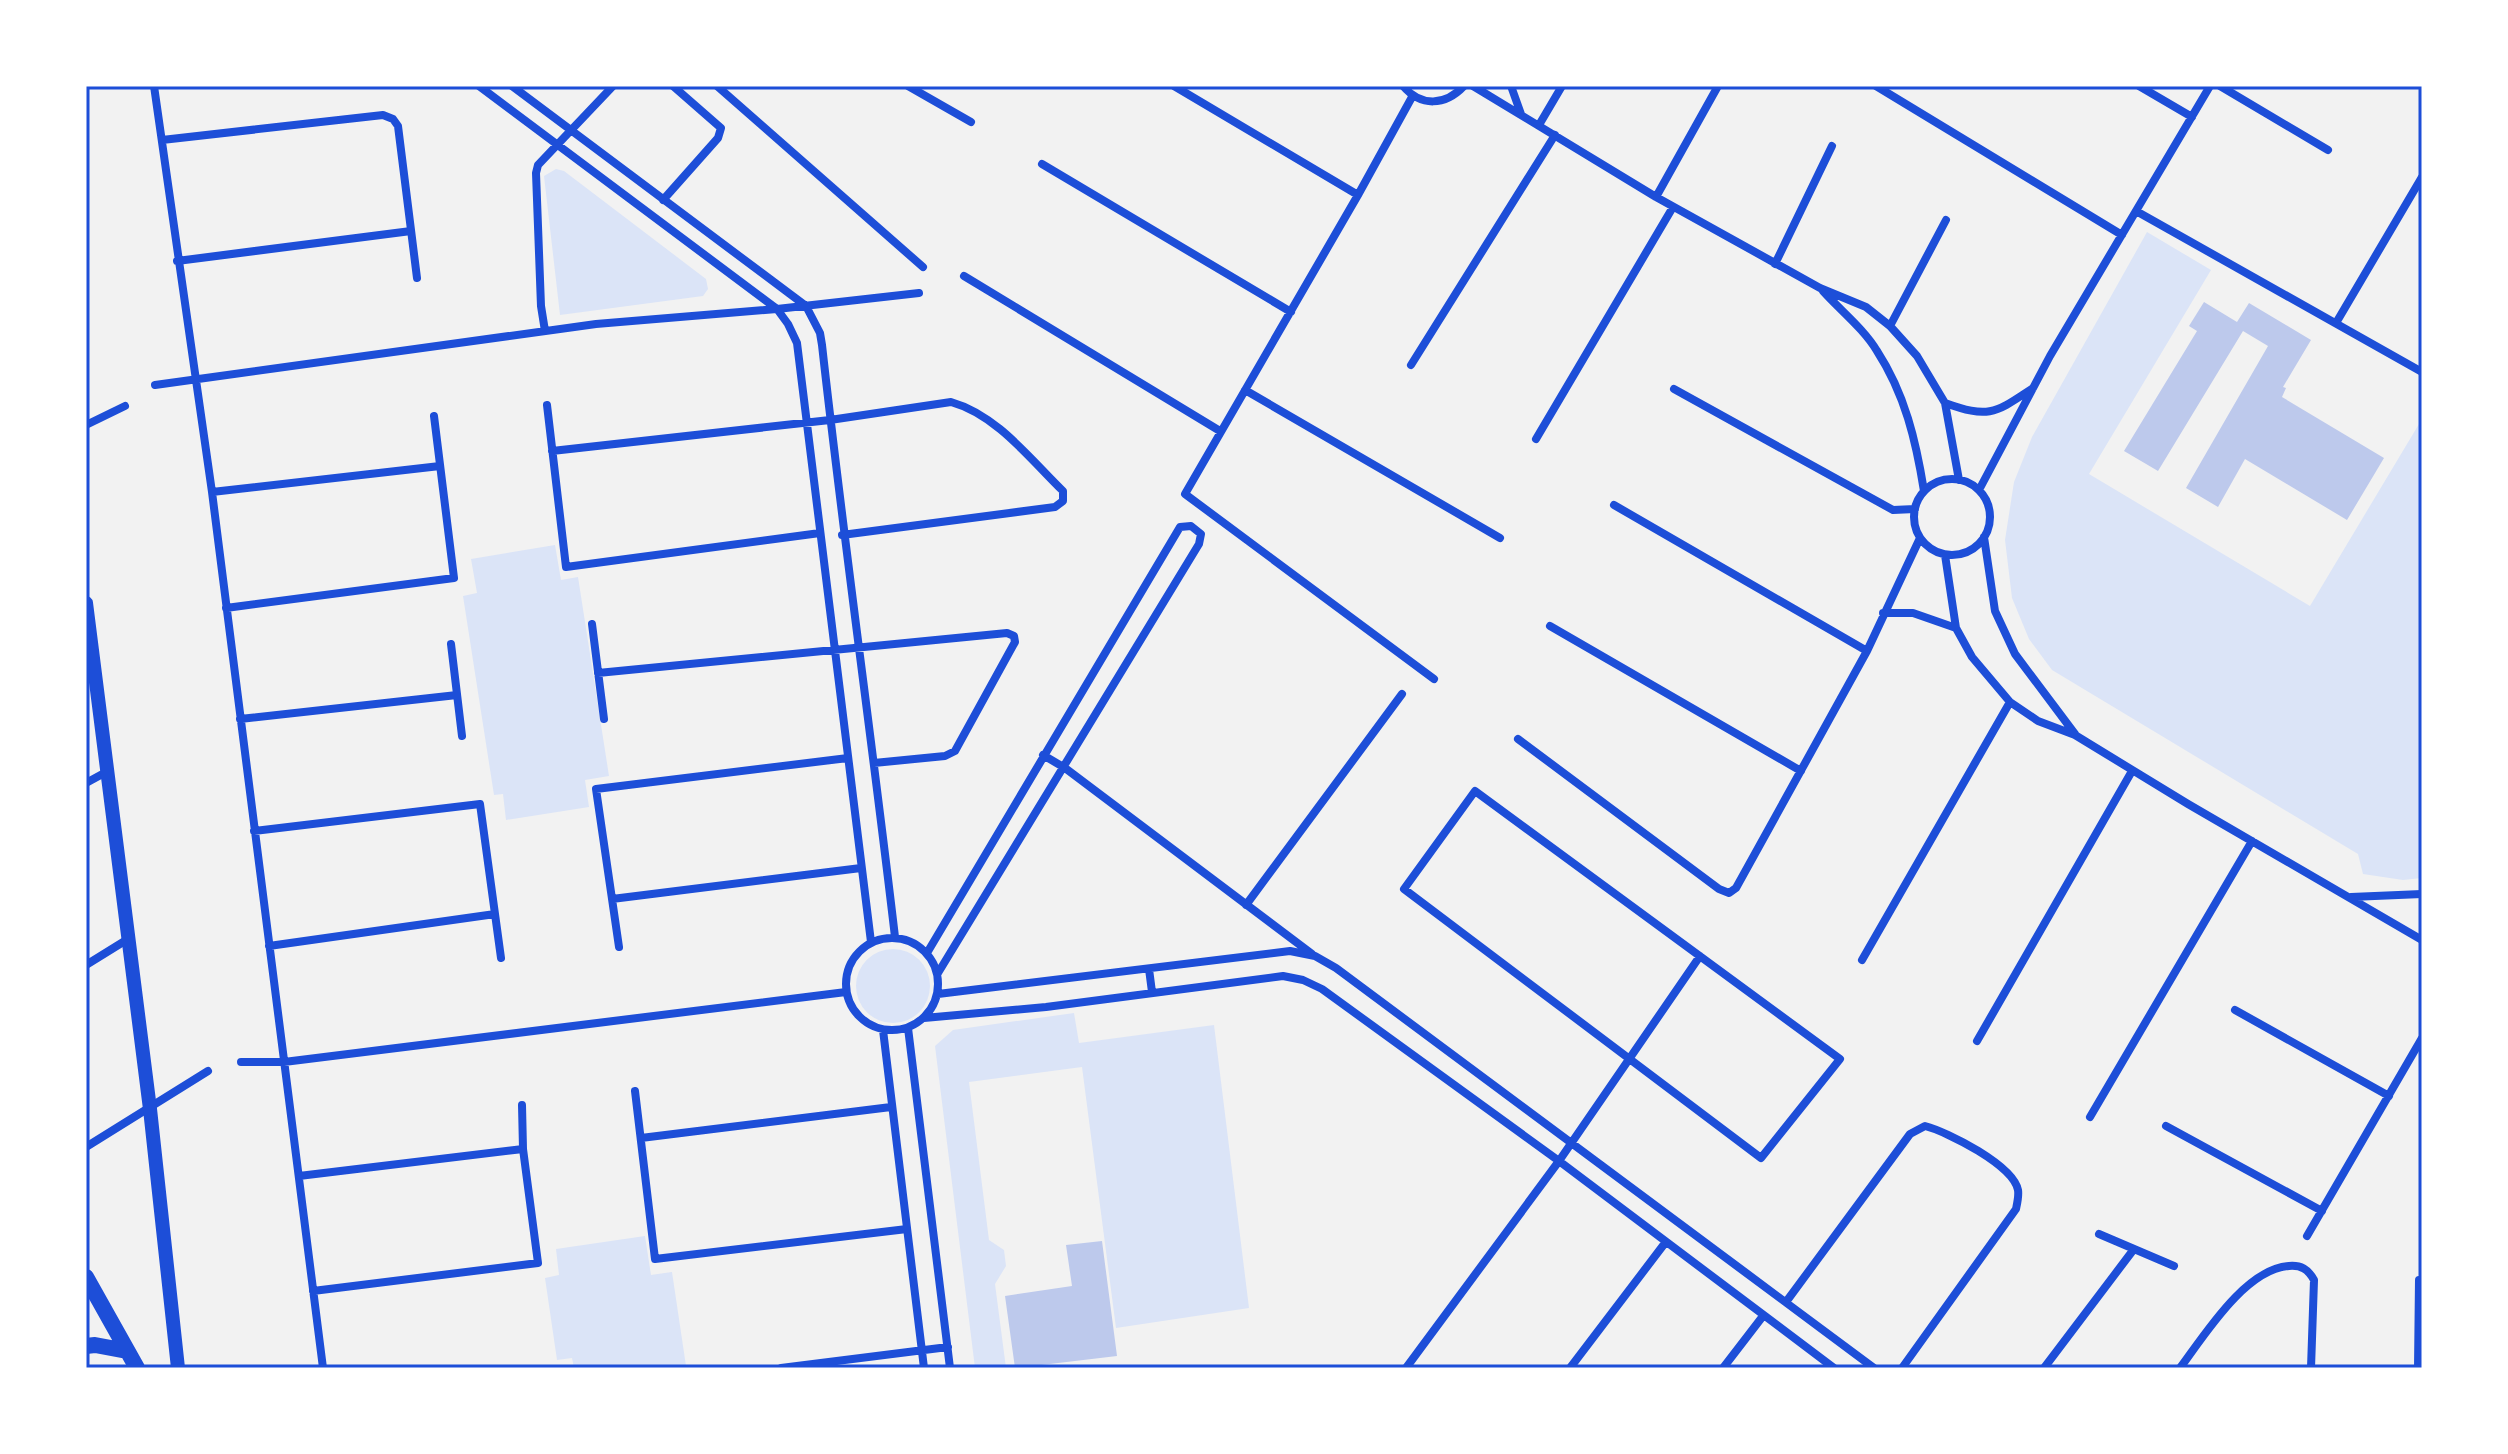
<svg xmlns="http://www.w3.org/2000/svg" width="2508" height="1454" font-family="Commissioner,sans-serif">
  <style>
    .green { fill: #dbe4f7 }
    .building { fill: #bdc9ec }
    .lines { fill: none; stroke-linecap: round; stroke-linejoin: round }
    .minor { stroke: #1d4ed8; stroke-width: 8 }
    .tertiary { stroke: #1d4ed8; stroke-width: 14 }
    .secondary { stroke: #1d4ed8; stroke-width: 16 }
    .neatline { fill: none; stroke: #1d4ed8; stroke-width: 3 }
  </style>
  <rect width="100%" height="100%" fill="#f2f2f2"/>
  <path class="green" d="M556,169l8,2 142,108 2,10 -5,7 -143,19 -16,-139z
    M2147,232l64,38 -122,204 221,132 112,-187v459l-19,2 -40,-6 -5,-20 -306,-184 -23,-31 -17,-41 -7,-58 9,-58 18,-45z
    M555,545l6,35 17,-3 31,199 -24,4 4,27 -83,13 -3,-26 -9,1 -31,-199 14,-3 -6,-34z
    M856 986a37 37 0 1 1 74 0a37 37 0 1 1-74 0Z
    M1074,1013l5,30 135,-18 35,283 -133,20 -34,-261 -113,15 20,158 15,10 2,16 -11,18 11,84h-31l-40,-322 18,-16z
    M645,1236l6,39 21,-3 14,94 -112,2 -2,-10 -15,2 -12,-82 14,-3 -3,-26z"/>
  <path class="building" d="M2204,302l33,20 12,-19 62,37 -28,47 3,1 -4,9 102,61 -37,62 -102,-61 -27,48 -32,-19 82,-142 -25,-15 -85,140 -34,-20 73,-120 -8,-5z
    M1102,1241l15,115 -102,12 -10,-72 67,-10 -6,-41z"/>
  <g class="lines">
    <path class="minor" d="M154,86l58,406 111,876
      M479,86l298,223 11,15 9,19 74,599
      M512,86l294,220 14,27 2,12c22,198 50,395 73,592
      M717,86l206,181
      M908,86l63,36
      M1174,86l184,109
      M1403,86c18,21 42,20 61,0
      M1473,86l183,111 164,91 46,19 24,19 27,30 28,47 14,77
      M1511,86l10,28
      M1876,86l246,149
      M2139,86l53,31
      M2220,86l108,64
      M1412,97l-54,98 -173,299 249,185
      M1539,125l23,-39
      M162,140l221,-25 10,4 5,7 19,152
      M1042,164l249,148
      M1656,197l62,-111
      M663,200l55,-62 3,-10 -48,-42
      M2136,211l286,161
      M177,261l234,-30
      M1775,264l57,-118
      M964,276l256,155
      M1823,291c17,19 41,38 54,60 28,43 39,90 47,140
      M2336,323l86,-146
      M1890,326l56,-106
      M545,331l-4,-25 -5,-133 2,-8 75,-79
      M1411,365l144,-230
      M155,385l441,-61 181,-15 142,-16
      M1674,389l219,121 22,-1
      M1245,390l255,148
      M1945,403c45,16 50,10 88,-15
      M547,405l19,162 254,-34
      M86,425l39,-19
      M1536,439l137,-232
      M552,451l278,-31 121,-18c46,13 79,57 112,89v10l-8,6 -213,28
      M1914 517a38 38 0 1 1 76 0a38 38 0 1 1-76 0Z
      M1979,490l71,-134 160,-270
      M212,492l228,-26
      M1614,505l253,146
      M1984,537l11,74 20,43 60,80
      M1945,555l11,73 16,29 38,45 28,19 37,14 113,69 234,136
      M226,608l228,-30 -20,-162
      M1883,613h30l43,15
      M592,624l12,95
      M1550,626l251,145
      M451,644l11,92
      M598,673l409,-40 7,3 1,6 -60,109 -10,5 -71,7
      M240,719l217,-24
      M1518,739l201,150 10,4 7,-5 131,-237 53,-113
      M1043,755l22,13 247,186
      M86,783l22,-12
      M1475,791l365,268 -79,99 -357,-269z
      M254,831l226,-27 21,154
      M2351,897l71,-3
      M612,899l249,-31
      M1246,905l156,-211
      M846 984a46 46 0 1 1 92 0a46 46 0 1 1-92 0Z
      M269,946l226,-32
      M619,947l-23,-158 252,-31
      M927,953l253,-426 11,-1 10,8 -2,10 -261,429
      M1862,960l148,-258
      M86,965l42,-26
      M1149,969l3,23
      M938,994l352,-43 25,5 21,12 538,400
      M2235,1010l154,86
      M924,1018l122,-11 237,-31 20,4 19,9 237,172 275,207
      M908,1028l42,340
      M883,1030l41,338
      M1977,1041l155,-270
      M241,1062h43l562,-70
      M635,1091l20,168 252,-30
      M2090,1117l162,-276
      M2166,1126l156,85
      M641,1138l250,-31
      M86,1147l122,-76
      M299,1176l224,-27
      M2099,1234l75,32
      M2307,1236l115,-198
      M313,1291l225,-28 -15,-114 -1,-44
      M1786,1302l124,-168 15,-8c23,6 88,39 93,64 1,6 -1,14 -2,19l-114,159
      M781,1368l167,-21
      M1406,1368l153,-207 141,-205
      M1570,1368l95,-125
      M1723,1368l40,-52
      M2044,1368l90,-119
      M2180,1368c24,-32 65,-99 109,-102 12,-1 19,3 25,14l-3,88
      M2418,1368l1,-88"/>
    <path class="tertiary" d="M86,603l64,506 28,259"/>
    <path class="secondary" d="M86,1277l51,91
      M86,1346l9,-1 32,6"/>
  </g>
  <rect width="2508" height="1454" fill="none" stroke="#ffffff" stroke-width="176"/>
  <rect x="88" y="88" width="2332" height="1278" class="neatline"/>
</svg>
